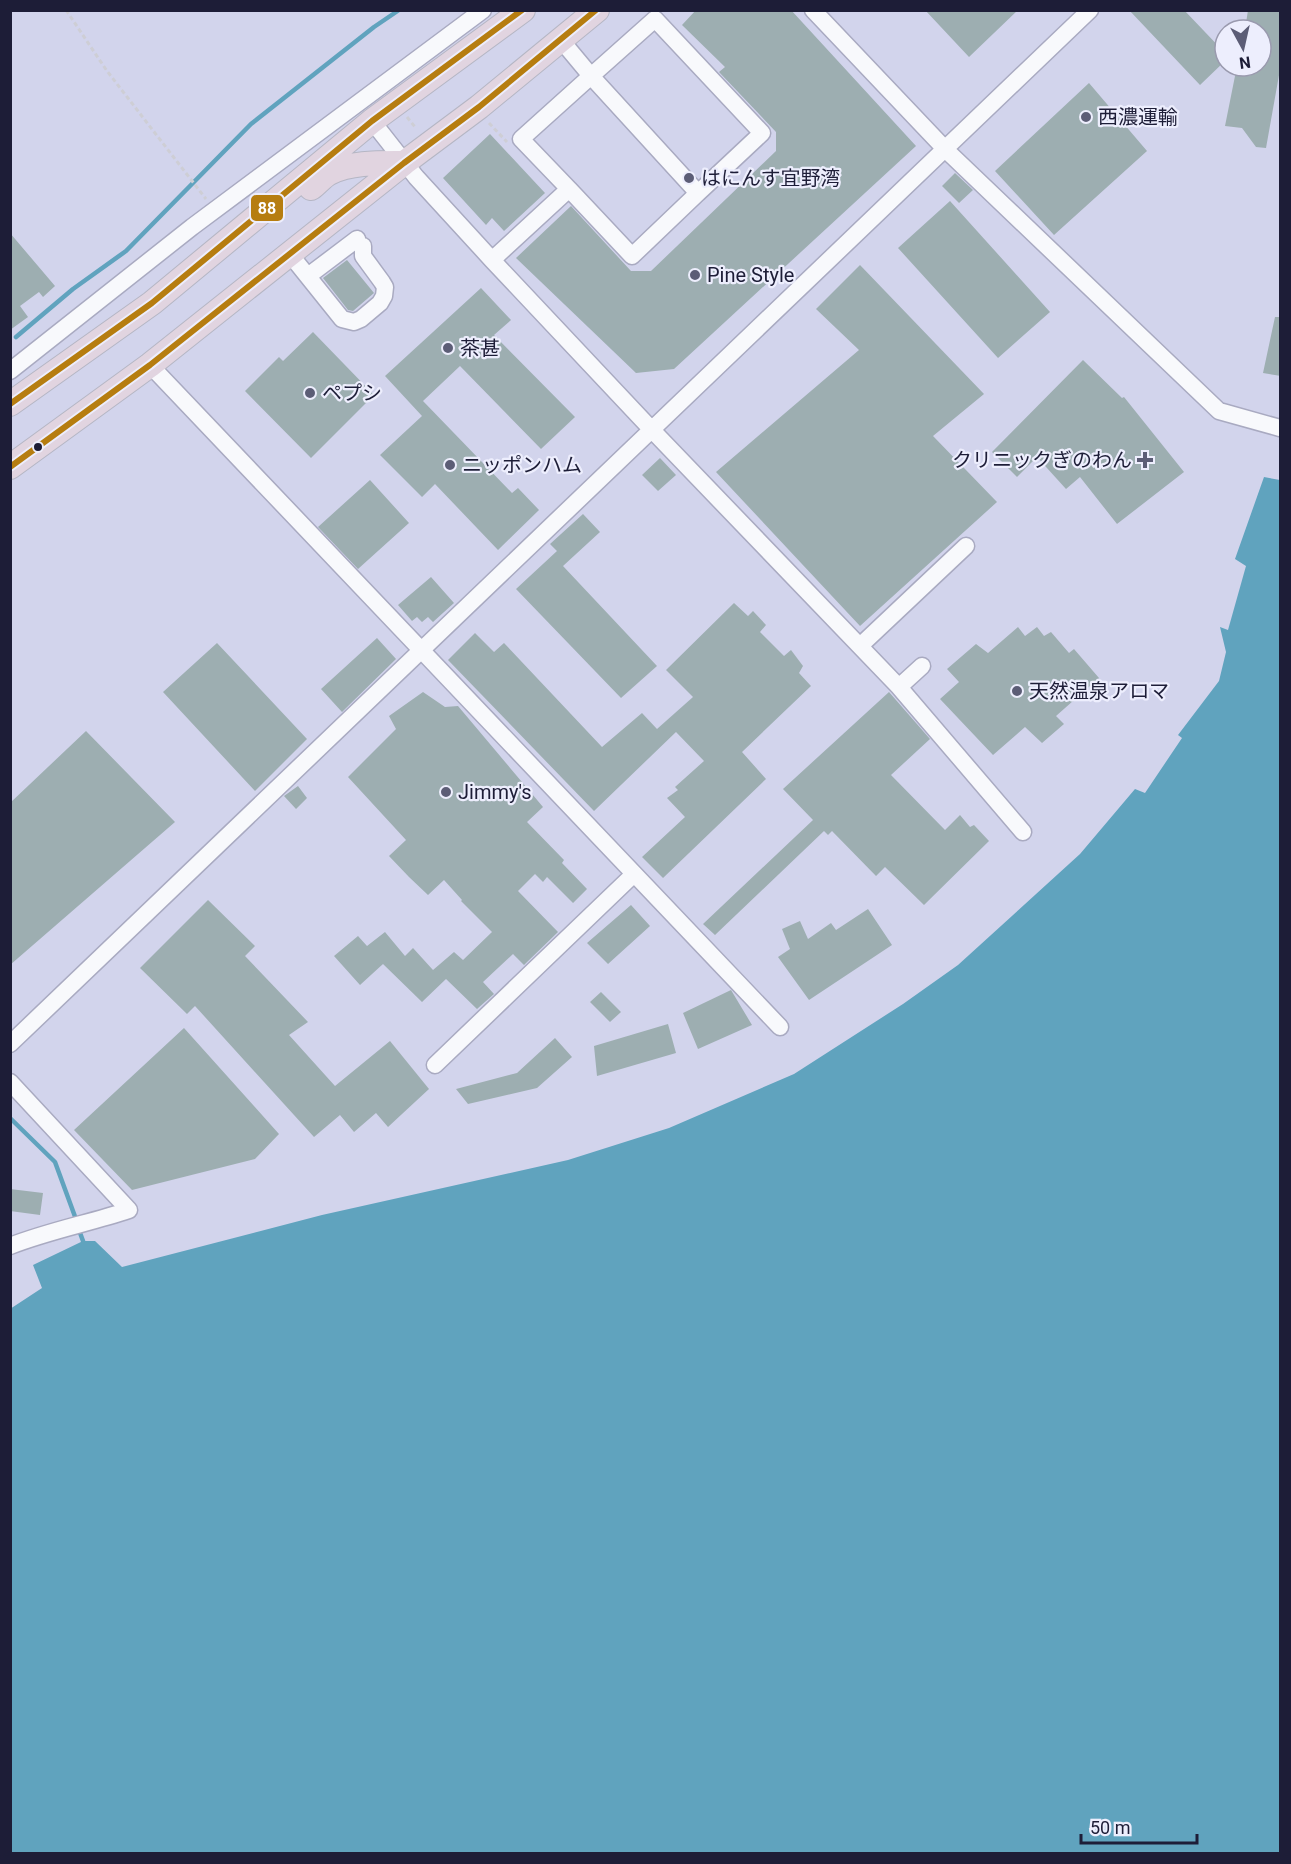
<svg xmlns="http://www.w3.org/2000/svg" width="1291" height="1864" font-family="Roboto,'Noto Sans JP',sans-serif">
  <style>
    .water { fill: #60a3be }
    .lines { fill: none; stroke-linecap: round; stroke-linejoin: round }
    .stream { stroke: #60a3be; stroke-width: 4.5 }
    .building { fill: #9daeb1 }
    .minor-casing { stroke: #a9aac1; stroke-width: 19 }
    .highway-casing { stroke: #b5b6c4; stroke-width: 26 }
    .path { stroke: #ceced5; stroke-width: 3; stroke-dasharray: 4.5 3; stroke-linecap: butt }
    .minor { stroke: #f8f9fc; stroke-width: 16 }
    .highway { stroke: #e1d4e0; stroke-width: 24 }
    .bus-1-casing { stroke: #edeefd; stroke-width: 10 }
    .bus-1 { stroke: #b67d10; stroke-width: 6 }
    .poi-dot { fill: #5c5d76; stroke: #edeefd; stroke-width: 2 }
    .bus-dot { fill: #1d1d37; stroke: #edeefd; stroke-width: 2 }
    .labels { text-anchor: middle; stroke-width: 4.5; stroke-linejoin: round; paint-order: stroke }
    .poi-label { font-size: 20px; fill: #1d1d37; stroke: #edeefd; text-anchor: start }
    .line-badge { stroke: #edeefd; stroke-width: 2 }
    .badge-label { font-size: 16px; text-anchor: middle; font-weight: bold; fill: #fff }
  </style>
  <rect width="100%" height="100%" fill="#d2d4ec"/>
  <path class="water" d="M1264,477l16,3v1373h-1269l-1,-544 32,-21 -9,-23 50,-24h12l27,26 200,-52 246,-55 101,-32 125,-54 109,-70 55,-39 122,-111 55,-65 10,4 37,-55 -4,-3 41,-54 7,-29 -6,-25 8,3 18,-64 -11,-7z"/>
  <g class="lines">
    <path class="stream" d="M16,337l57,-48 53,-38 125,-127 123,-97 25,-17
      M10,1118l45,44 22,60
      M79,1230l4,11"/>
  </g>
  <path class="building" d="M696,10h95l125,136 -242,223 -38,4 -120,-115 55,-52 60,65h20l125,-120v-19l-57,-60 6,-5 -43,-42z
    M925,10h93l-49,47z
    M1129,10h55l41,43v8l-25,24z
    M1248,10h33v54l-15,84 -10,-1 -14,-19 -17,-2 12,-60h24v-36h-16z
    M1089,83l58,68 -93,84 -59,-64z
    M490,134l55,59 -41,38 -12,-13 -6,7 -43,-47z
    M955,173l18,17 -14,13 -17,-17z
    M950,201l100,111 -52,46 -100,-110z
    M10,233l45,53 -12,11 -4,-5 -19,14 8,11 -18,13z
    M347,260l27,33 -21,18 -5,-1 -25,-32z
    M860,265l124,129 -51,42 64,66 -137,124 -144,-154 143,-122 -43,-41z
    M481,288l30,32 -17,15 81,82 -34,32 -81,-83 -37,35 89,92 6,-5 21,22 -41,40 -63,-66 -13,13 -42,-42 42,-39 -37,-40z
    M1275,317h6v59l-18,-3z
    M313,332l61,63 -63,63 -66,-67 34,-34 4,4z
    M1083,360l39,38 2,-1 60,75 -67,52 -37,-47 -14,12 -29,-32 -20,20 -25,-25z
    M660,458l16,17 -18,16 -16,-16z
    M370,480l39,43 -51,46 -40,-42z
    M583,514l17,18 -37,34 94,100 -36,32 -105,-109 41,-38 -7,-7z
    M431,577l23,26 -21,19 -5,-5 -6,5 -5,-5 -5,4 -14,-16z
    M734,603l14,13 5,-5 13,14 -6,7 24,24 7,-6 12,16 -4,7 12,13 -69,66 24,27 -103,99 -21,-21 43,-40 -18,-19 11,-8 -3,-3 29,-26 -28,-29 -82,79 -146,-151 27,-27 19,19 10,-9 98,104 40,-34 15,16 36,-32 -27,-27z
    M1018,627l7,9 12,-9 7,9 7,-4 18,21 5,-4 25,29 -43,38 8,8 -22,19 -17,-16 -32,28 -53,-56 19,-17 -12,-13 29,-25 12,9z
    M377,638l19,21 -54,53 -21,-23z
    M217,643l90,96 -52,52 -92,-99z
    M423,692l22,15 13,-1 85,101 -16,15 37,38 -2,3 25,26 -14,14 -26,-26 -4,5 -8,-8 -17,17 40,41 -34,33 -11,-11 -30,28 11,12 -17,15 -31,-30 -24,23 -39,-38 -23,21 -26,-29 24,-20 9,10 18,-14 20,24 8,-8 20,22 21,-18 9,8 29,-28 -31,-31 1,-1 -18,-20 -16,15 -19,-18 -20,-21 17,-16 -58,-63 48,-48 -7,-13z
    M889,692l41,47 -39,36 54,55 15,-15 10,12 4,-2 15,16 -65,64 -39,-38 -9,9 -44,-45 -4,4 -4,-4 -109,104 -12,-11 110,-104 -30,-31z
    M86,731l89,91 -165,143v-162z
    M298,786l9,12 -11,11 -12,-13z
    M208,900l47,46 -10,10 63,66 -19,13 46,51 55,-45 39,48 -41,38 -12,-14 -22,19 -14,-17 -26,22 -119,-131 -8,8 -47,-46z
    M631,905l19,21 -42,38 -21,-21z
    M868,909l24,36 -83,55 -31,-43 12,-8 -8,-20 18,-8 8,18 23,-16 5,7z
    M731,990l21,35 -54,24 -15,-36z
    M601,992l20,20 -11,10 -20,-20z
    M668,1024l8,29 -79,23 -3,-30z
    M184,1028l95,106 -24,25 -123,31 -58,-60z
    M555,1038l17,19 -35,31 -69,16 -12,-15 61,-16z
    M10,1189l33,4 -3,22 -30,-4z"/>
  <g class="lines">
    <g class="minor-casing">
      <path id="minor" d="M813,10l133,140 273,261 61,17
        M372,121l44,56 76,83 160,170 247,257 124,145
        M569,189l63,67 66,-63 -107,-117 64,-57 107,114 -64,60
        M289,253l53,66 12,3 7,-3 19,-16 4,-7 1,-9 -3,-5 -19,-26v-10
        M492,260l77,-71 -48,-50 70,-63 -30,-36
        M308,276l49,-37
        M150,365l630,662
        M10,371l182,-144 291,-217
        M861,645l105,-99
        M899,687l23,-21
        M10,1044l1080,-1034
        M435,1065l199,-191
        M10,1082l119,128c-39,13 -81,21 -119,36"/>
    </g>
    <g class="highway-casing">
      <path id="highway" d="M311,188c6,-4 11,-11 18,-15 22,-11 51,-10 75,-10
        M10,404l142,-101 220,-182 151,-111
        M10,467l140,-102 254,-202 75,-56 118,-97"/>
    </g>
    <path class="path" d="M66,10l41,61 99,128
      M407,117l8,10
      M489,123l18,19"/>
    <use href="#minor" class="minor"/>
    <use href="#highway" class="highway"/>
    <g class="bus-1-casing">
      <path id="bus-1" d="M10,404l142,-101 220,-182 150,-111
        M10,467l140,-102 254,-202 75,-56 117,-97"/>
    </g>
    <use href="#bus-1" class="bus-1"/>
  </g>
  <g class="poi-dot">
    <circle cx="1086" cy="117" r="6"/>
    <circle cx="689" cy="178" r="6"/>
    <circle cx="695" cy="275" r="6"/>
    <circle cx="448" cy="348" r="6"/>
    <circle cx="310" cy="393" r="6"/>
    <path d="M1142 451h6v6h6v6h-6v6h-6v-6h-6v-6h6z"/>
    <circle cx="450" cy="465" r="6"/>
    <circle cx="1017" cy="691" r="6"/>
    <circle cx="446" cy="792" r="6"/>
  </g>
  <circle class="bus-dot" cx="38" cy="447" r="5"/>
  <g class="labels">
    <g class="poi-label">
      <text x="1098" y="124">西濃運輸</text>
      <text x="701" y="185">はにんす宜野湾</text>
      <text x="707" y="282">Pine Style</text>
      <text x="460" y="355">茶甚</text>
      <text x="322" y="400">ペプシ</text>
      <text x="1132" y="467" text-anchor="end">クリニックぎのわん</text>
      <text x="462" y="472">ニッポンハム</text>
      <text x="1029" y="698">天然温泉アロマ</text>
      <text x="458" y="799">Jimmy's</text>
    </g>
  </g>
  <rect class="line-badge" x="250" y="194" width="34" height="28" rx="6" fill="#b67d10"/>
  <g class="badge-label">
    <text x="267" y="214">88</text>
  </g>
  <rect width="1291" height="1864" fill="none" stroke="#1d1d37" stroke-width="24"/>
  <g transform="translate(1243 48) rotate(172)"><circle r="28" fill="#edeefd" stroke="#9a9aae" stroke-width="1.5"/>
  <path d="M0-4.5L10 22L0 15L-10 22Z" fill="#5c5d76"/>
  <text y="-9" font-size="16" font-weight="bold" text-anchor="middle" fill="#1d1d37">N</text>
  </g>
  <path d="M1081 1834v9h116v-9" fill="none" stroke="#1d1d37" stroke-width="3"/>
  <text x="1090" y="1834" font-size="18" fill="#1d1d37" stroke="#edeefd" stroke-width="4.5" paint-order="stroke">50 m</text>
</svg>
